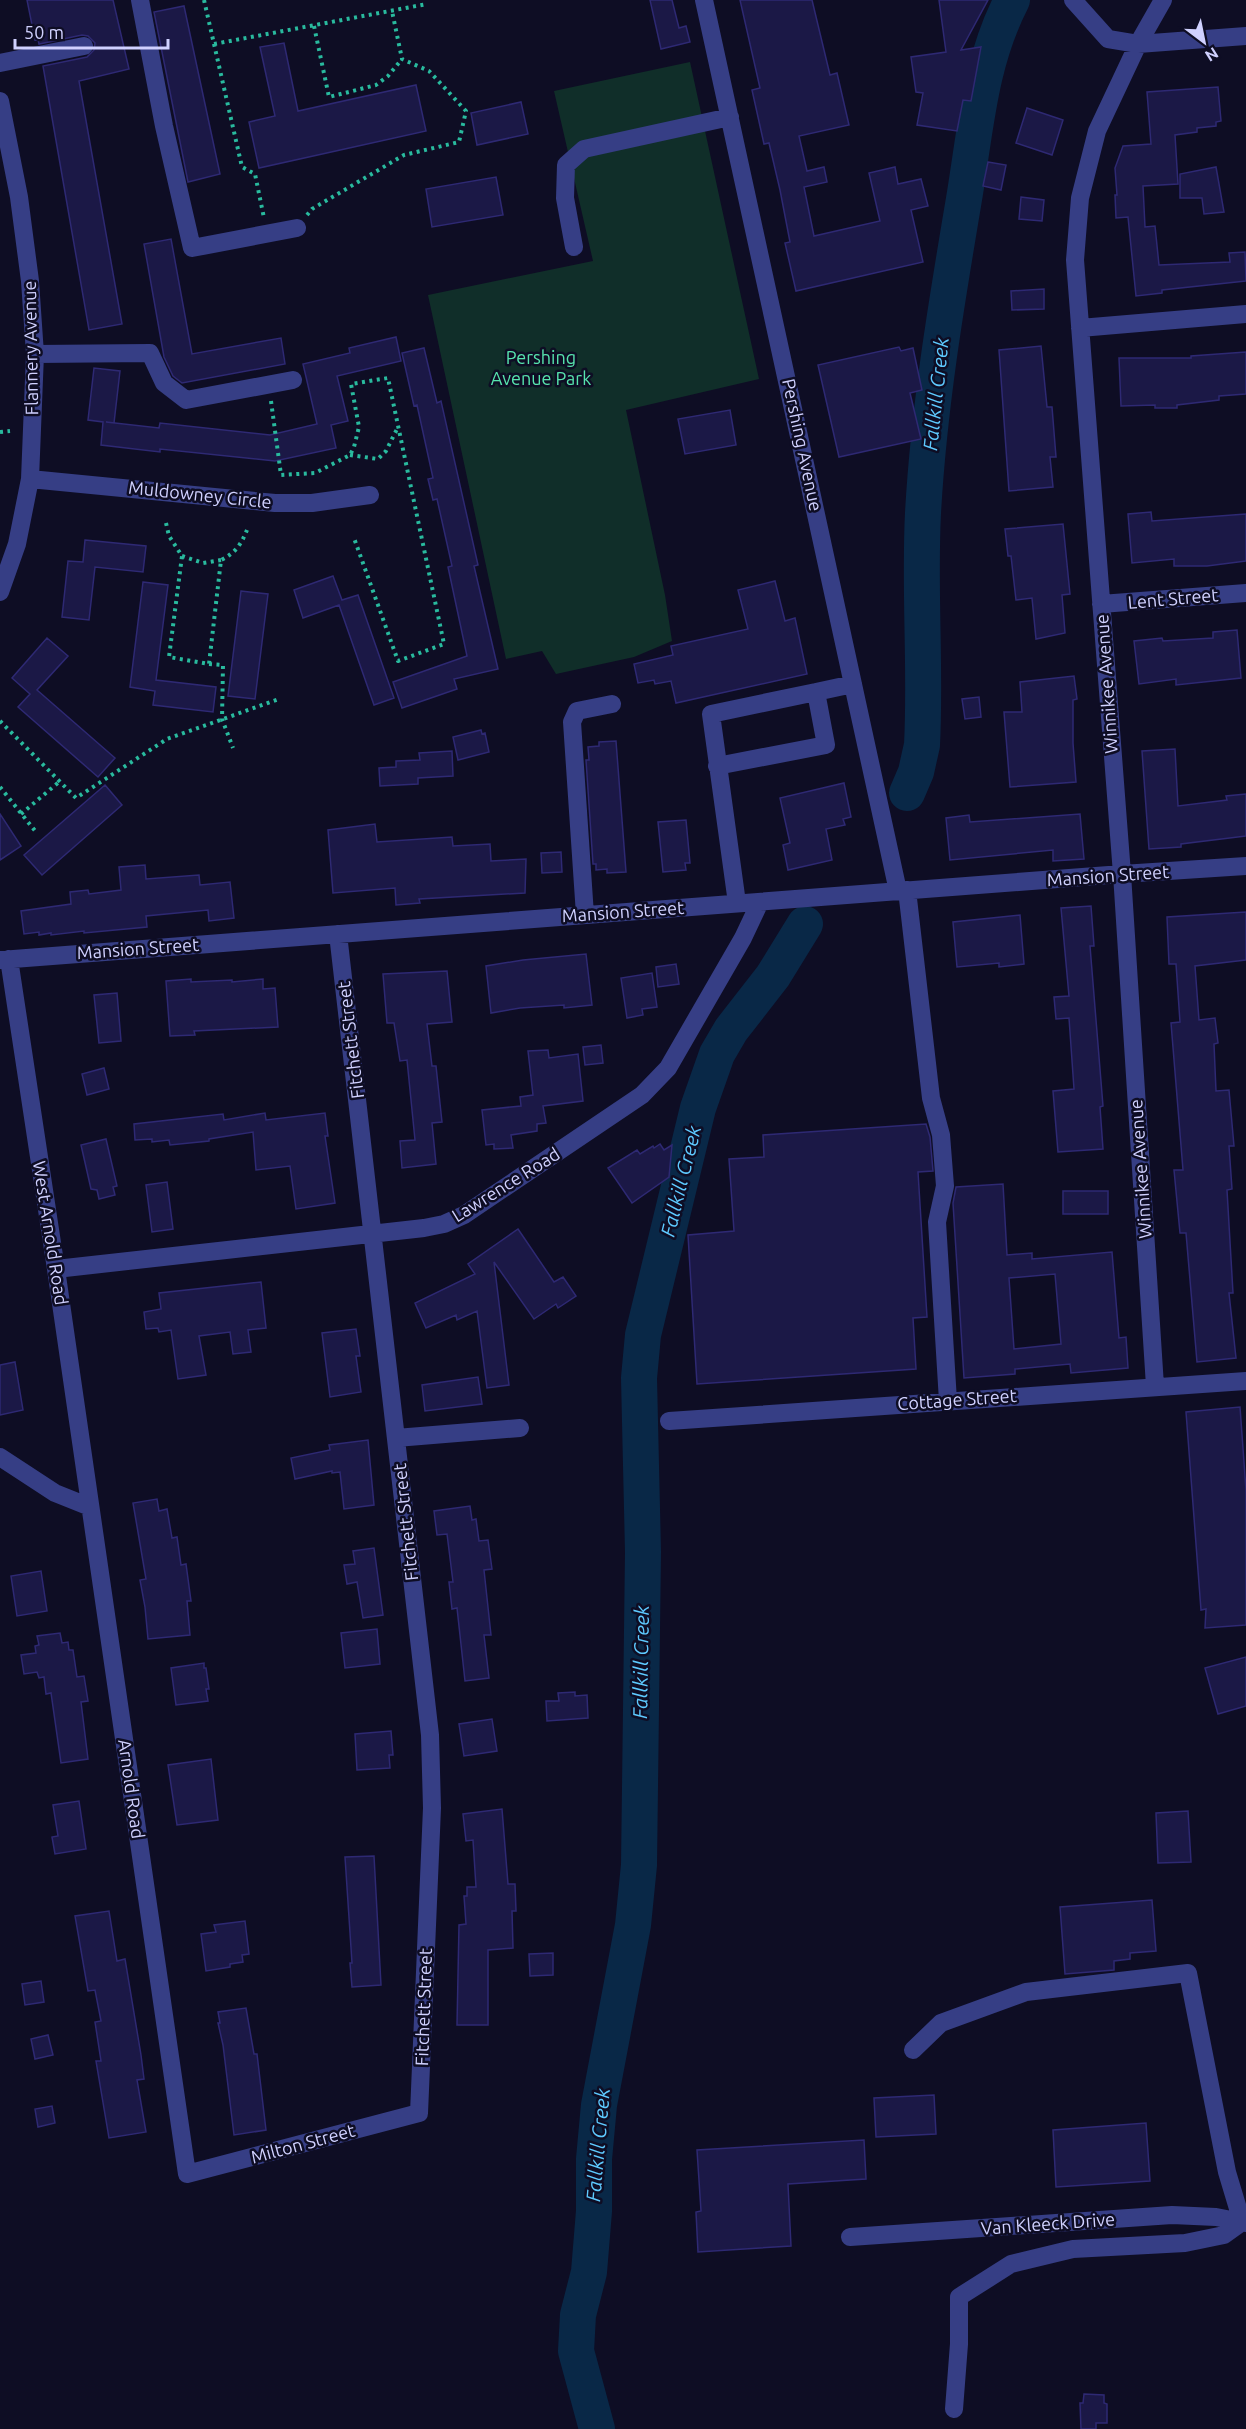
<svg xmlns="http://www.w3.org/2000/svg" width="1246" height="2429" font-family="Ubuntu,sans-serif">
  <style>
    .green { fill: #102e29 }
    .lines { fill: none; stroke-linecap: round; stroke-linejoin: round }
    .river { stroke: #092847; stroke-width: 36 }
    .building { fill: #1b1846; stroke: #2e2973; stroke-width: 1.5; fill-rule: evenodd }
    .path { stroke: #29ba9e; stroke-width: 4; stroke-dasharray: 3 4.5; stroke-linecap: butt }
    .minor { stroke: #363e85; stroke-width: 18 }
    .labels { text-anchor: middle; stroke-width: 5; stroke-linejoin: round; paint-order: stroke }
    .street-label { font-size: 18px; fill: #d0d1ff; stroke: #0e0d24 }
    .park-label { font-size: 18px; fill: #57e5ae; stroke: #0e0d24 }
    .water-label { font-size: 20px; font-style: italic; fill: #5ecaff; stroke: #0e0d24 }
  </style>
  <rect width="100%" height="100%" fill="#0e0d24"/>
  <path class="green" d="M690,62l69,317 -133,31 39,185 7,46 -38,16 -78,17 -14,-23 -36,8 -78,-364 165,-34 -39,-170z"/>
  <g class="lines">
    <path class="river" d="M907,793l9,-21 6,-27c4,-77 -3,-154 1,-232 6,-108 24,-213 42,-320 11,-67 15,-131 47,-193
      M597,2429l-21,-78 2,-36 11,-43 5,-61v-52l5,-54 34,-180 6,-60 4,-313 -4,-174 4,-43 55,-227 19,-54 14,-24 42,-54 32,-52"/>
  </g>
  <path class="building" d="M27,0h86l16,69 -50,12 43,243 -33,6 -46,-264 44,-9 7,-7 1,-7 -7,-7 -6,-1 -43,9 -1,-5 -3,1z
    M650,0h22l7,28 7,-2 4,16 -29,7z
    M740,0h72l18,75 7,-2 12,52 -50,11 8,35 17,-4 3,15 -23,5 10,49 66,-15 -11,-48 26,-6 3,17 23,-5 7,27 -17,4 12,52 -127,29 -11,-48 5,-1 -10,-52 -11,-47 -5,1 -12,-54 8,-2z
    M939,0h49l-27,50 20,-3 -10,54 -8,-1 -6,31 -40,-6 6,-32 -7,-1 -5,-35 35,-5z
    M184,6l36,168 -32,8 -34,-170z
    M284,43l14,68 118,-26 10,46 -167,37 -10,-46 26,-6 -15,-69z
    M1218,87l3,34 -5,1v4l-19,2v4l-22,3 3,49 -35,2 2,41 10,-1 4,39 71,-3 -1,-9 16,-1 1,29 -84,9v3l-26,3 -8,-79 -12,1 -1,-23h2l-2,-27 8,-22 28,-2 -4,-52z
    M521,102l7,32 -51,11 -6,-32z
    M1027,108l36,12 -11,35 -36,-12z
    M988,162l18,3 -5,25 -18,-4z
    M1216,167l8,45 -20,2 -2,-16h-22v-24z
    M496,177l7,38 -71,12 -6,-38z
    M1021,197l23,3 -2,21 -23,-2z
    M171,239l21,115 89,-16 4,26 -103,19 -9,-7 -9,-19 -20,-113z
    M1044,289v20l-32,1 -1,-19z
    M396,337l5,24 -64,15 11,45 -17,4 5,23 -61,13 -115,-12v3l-59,-7 2,-23 -15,-2 6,-52 26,3 -6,52 -8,-1 53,6 1,-5 110,12 47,-11 -14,-60 47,-11 -1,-5z
    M1041,346l6,61h5l4,50h-6l3,30 -44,4 -10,-141z
    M899,347l2,4 12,-3 9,42 -12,3 11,46 -82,18 -21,-92z
    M424,348l13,55 4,-2 37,164 -4,1 24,103 -44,10 3,10 -55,19 -9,-26 74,-26 -19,-89 4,-1 -15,-67 -4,1 -5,-21 5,-1 -16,-73 -3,1 -12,-53z
    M1246,352v42l-27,2v4l-42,5v3h-22v-3l-34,1 -2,-48h72v-2z
    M730,410l6,35 -51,9 -7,-35z
    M1151,512l1,9 94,-7v47l-39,5h-33v-7l-42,4 -4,-49z
    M1063,524l7,70 -8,1 3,38 -29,6 -4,-41 -16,2 -5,-44h-3l-3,-27z
    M85,540l61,6 -3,26 -48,-5 -6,53 -27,-3 6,-56 15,1z
    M333,576l9,24 16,-5 36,103 -20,7 -35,-100 -36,13 -9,-28z
    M775,581l10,40 10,-3 12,56 -131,29 -5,-22 -16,3 -1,-4 -16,3 -4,-19 39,-9 -2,-9 77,-17 -10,-39z
    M143,582l25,3 -12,95 60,7 -3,25 -60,-7 2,-14 -25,-4z
    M241,591l27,3 -13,105 -27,-3z
    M1237,630l4,48 -65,7v-6l-37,5 -5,-43 28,-3 1,3 50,-3v-6z
    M47,638l21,18 -31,34 78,68 -17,19 -80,-70 12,-13 -18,-16z
    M1074,676l3,23 -4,1v43l3,39 -66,5 -6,-75h18l-2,-30z
    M979,697l2,20 -16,2 -3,-20z
    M481,730l1,4 3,-1 4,19 -31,8 -5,-23z
    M616,741l10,131 -19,1v-4l-11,1v-6h-3l-7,-104h3l-1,-13 11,-1v-4z
    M1175,749l3,57 49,-6 -1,-4 20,-2v42l-65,8v3l-32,2 -7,-98z
    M452,751l1,25 -35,2v6l-38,2 -1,-18 17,-1v-6l24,-1 -1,-7z
    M844,783l7,34 -8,2 2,6 -19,4 6,31 -44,10 -5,-25 7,-2 -10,-45z
    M105,785l17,20 -80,70 -18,-20z
    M0,814l21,32 -21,14z
    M1080,814l4,45 -31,2v-11l-103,10 -4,-42 23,-3 1,7z
    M686,820l4,43h-5l1,7 -23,2 -5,-50z
    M375,824l2,18 75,-5 1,9 37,-2 1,17 35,-2 -1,34 -106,6 1,4 -24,2 -1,-17 -62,5 -5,-63z
    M561,852l1,20 -20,1 -1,-20z
    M145,865l1,14 53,-4 1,10 30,-3 4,36 -25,3 -1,-11 -62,6 1,11 -63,6v-2l-33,4v-2l-12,2v-3l-15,2 -3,-23 50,-7 -1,-12 18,-2 1,4 32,-4 -2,-23z
    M1091,906l3,40h-4l13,160 -3,1 3,42 -45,3 -5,-61 21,-2 -5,-71 -13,1 -2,-22 15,-1 -8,-88z
    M1246,912v48l-51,6 4,54 16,-2 3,25 -4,1 2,47 13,-1 5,56h-5l3,43 -5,1 6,103h-4l7,65 -39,4 -11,-129h-6l-6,-63h9l-12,-147 9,-1 -4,-58h-7l-2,-47z
    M1020,915l4,49 -25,3v-4l-42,4 -4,-45z
    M586,954l6,51 -28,3v-3l-44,3 -29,5 -5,-47 37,-6z
    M676,964l3,20 -21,3 -2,-20z
    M447,971l5,51 -25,2 5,42h4l6,56 -10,1 4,41 -34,4 -2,-27 15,-1 -8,-80 -7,1 -6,-38h-7l-4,-49z
    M652,973l5,34 -15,2 1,6 -16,3 -6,-40z
    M191,979v3l41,-2v2l31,-3v10l12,-1 3,39 -84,4 1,4 -25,1 -4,-55z
    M117,993l4,48 -22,2 -5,-48z
    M601,1045l2,18 -18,2 -2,-18z
    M548,1050l1,8 29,-4 5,47 -40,5 3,17 -9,1v7l-26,4 2,13 -19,1v-5l-8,1 -4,-35 39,-4 -1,-9 13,-2 -5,-44z
    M104,1068l5,21 -22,6 -5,-21z
    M265,1113l1,7 59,-7 3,23h-3l10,67 -39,6 -6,-43 -34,4 -3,-38 -44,7v2l-39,4 -1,-5 -17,2v-3l-17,1 -1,-16 89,-10 1,6z
    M926,1124l4,13 3,34 -15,1 9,145 -14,1 3,51 -219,15 -9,-149 46,-4 -5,-72 35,-2 -1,-22z
    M106,1139l11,47 -4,1 2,8 -16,4 -2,-9 -6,-1 -10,-44z
    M660,1144l4,6 8,-5 -3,32 -37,26 -24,-35 29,-18 3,4 13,-8 1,2z
    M167,1182l6,47 -21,3 -6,-47z
    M1003,1184l4,71 25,-2v6l80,-7 7,86 7,-1 2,31 -57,5 -1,-9 -55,5v5l-51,4 -11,-175 3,-16zM1055,1274l6,70 -47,5 -5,-71z
    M1063,1191h45v23h-45z
    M518,1229l36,53 9,-5 13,19 -18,12 -2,-4 -22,15 -40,-57 15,123 -22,3 -10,-77 -20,9 -1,-5 -30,13 -11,-25 60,-29 -7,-10z
    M261,1282l5,46 -18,2 3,22 -18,2 -3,-22 -31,4 7,39 -28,4 -7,-49 -12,2 -1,-4 -12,1 -2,-17 17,-3 -2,-16z
    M356,1329l4,27h-4l5,36 -31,5 -8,-64z
    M15,1362l8,48 -23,5v-50z
    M478,1377l4,27 -57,7 -3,-26z
    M1240,1407l6,83v135l-41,3 1,-19 -5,1 -15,-198z
    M368,1440l6,65 -30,4 -4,-37 -8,1v-2l-37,8 -4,-21 39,-8 -1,-5z
    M157,1499l2,12 8,-2 5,29 5,-1 4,28 5,-1 5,37h-4l3,34 -42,4 -3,-32 -5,-27 6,-1 -13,-76z
    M470,1506l2,14 4,-1 3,22 9,-1 4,29 -8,1 7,65h-7l5,43 -24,3 -8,-73 -5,1 -3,-27h4l-6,-48 -10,1 -3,-24z
    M374,1548l9,67 -20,3 -6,-36 -10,2 -3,-19 11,-1 -2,-13z
    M41,1571l6,40 -30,5 -6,-40z
    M377,1629l3,35 -35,4 -4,-35z
    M60,1633l2,10 6,-1 1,8h4l4,27 7,-1 4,25 -7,1 7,57 -27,4 -10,-70 -5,1 -2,-17 -5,1 -2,-6 -13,2 -3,-19 15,-2 -1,-7 4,-1 -2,-9z
    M1246,1657v49l-28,8 -13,-46z
    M204,1663v5h2l3,21h-3l2,12 -32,4 -5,-37z
    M575,1692v4l12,-1 1,23 -41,3 -1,-20h13l-1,-8z
    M492,1719l5,32 -33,5 -5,-32z
    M391,1731l2,24h-4l1,13 -33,2 -2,-36z
    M211,1759l7,61 -41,5 -9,-60z
    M79,1801l7,48 -31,5 -3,-17 6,-1 -5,-31z
    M502,1809l6,75h7l1,27h-4l1,37 -25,2v75h-31l2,-100 7,-1 -2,-28h3v-9h9l-3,-47 -7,1 -3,-27z
    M1188,1811l3,51 -33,1 -2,-50z
    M374,1856l7,129 -29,2 -2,-24h2l-7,-106z
    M1152,1900l4,51 -26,2v6l-16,2v9l-49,4 -5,-67z
    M109,1911l8,50 8,-2 16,96 3,24 -7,1 9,52 -37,6 -13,-77h5l-6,-39 6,-1 -6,-31 -7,1 -13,-75z
    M245,1921l4,33 -7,1 1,7 -13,2v3l-24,4 -5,-37 15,-2 -2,-7z
    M553,1953v22l-23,1 -1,-22z
    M41,1981l3,21 -19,3 -3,-21z
    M246,2008l8,46h3l9,76 -32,5 -11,-90 -5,-22h2l-2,-11z
    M48,2035l5,20 -18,4 -4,-20z
    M934,2095l2,39 -60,3 -2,-39z
    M52,2106l3,17 -17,4 -3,-18z
    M1146,2123l4,58 -94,6 -3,-57z
    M864,2140l2,39 -78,5 3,62 -93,6 -2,-40 5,-1 -4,-61z
    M1084,2394l20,1v8l3,1v19h-11v6h-15l-1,-26h3z"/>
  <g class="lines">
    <path class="path" d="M204,0l38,167 13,7 9,44
      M314,26l15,71 47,-12 12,-9 14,-17
      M214,44l213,-40
      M307,215l5,-6 92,-54 55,-13 7,-31 -37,-40 -27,-12 -10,-48
      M271,401l10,74 34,-2 35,-18 4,-8 5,-20 -8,-43 37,-6 56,266 -46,17 -44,-123
      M0,432l10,-1
      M350,455l28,4 8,-8 12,-24
      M166,523l3,13 13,20 -13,101 40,7 12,-104c14,-7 20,-15 26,-30
      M182,556l21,7 18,-3
      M209,664l14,1 -1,54 11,29
      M0,721l76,77 91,-59 112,-40
      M0,787l36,45
      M21,814l38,-32"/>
    <path class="minor" d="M140,0l24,126 28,122 105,-20
      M704,0l194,891
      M1073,0l35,39 30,5 108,-8
      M0,63l84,-17
      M0,101l19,96 11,84 5,73 -5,125 -13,65 -17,48
      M574,247l-9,-49 1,-33 18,-16 146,-32
      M1080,328l166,-14
      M35,354l115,-1 14,30 22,17 107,-20
      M30,479l245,24h37l58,-8
      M1101,604l145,-11
      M816,692l37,-8
      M717,766l109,-21 -10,-53 -105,22 26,189
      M907,890l24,208 10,37 4,51 -8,36 11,179
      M585,915l-13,-193 5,-11 35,-7
      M9,959l47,310 131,905 232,-61 13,-305 -2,-73 -92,-801
      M0,960l1122,-86 124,-8
      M56,1269l368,-41 20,-4 20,-9 178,-120 26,-27 75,-130 17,-36
      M1155,1386l-33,-512 -47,-614 5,-62 17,-67 41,-87 25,-44
      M669,1421l577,-40
      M396,1438l124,-10
      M0,1457l55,36 35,14
      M913,2050l28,-27 85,-31 162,-19 39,199 15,50 -18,13 -39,8 -112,6 -62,15 -52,33v47l-5,65
      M850,2237l322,-22 44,2 30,6"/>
  </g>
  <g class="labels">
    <g class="street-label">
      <text transform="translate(31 348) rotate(-91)" y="6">Flannery Avenue</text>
      <text transform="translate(802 445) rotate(78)" y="6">Pershing Avenue</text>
      <text transform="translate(200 495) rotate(6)" y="6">Muldowney Circle</text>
      <text transform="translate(1173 599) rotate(-5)" y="6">Lent Street</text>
      <text transform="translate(1107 684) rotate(-94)" y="6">Winnikee Avenue</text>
      <text transform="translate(1108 876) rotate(-4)" y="6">Mansion Street</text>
      <text transform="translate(623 912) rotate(-4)" y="6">Mansion Street</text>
      <text transform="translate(138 949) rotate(-4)" y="6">Mansion Street</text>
      <text transform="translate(351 1040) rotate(-97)" y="6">Fitchett Street</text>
      <text transform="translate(1141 1169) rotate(-94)" y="6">Winnikee Avenue</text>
      <text transform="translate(506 1185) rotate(-32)" y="6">Lawrence Road</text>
      <text transform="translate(50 1233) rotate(81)" y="6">West Arnold Road</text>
      <text transform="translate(957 1400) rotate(-4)" y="6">Cottage Street</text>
      <text transform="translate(406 1522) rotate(-96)" y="6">Fitchett Street</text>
      <text transform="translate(131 1789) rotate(82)" y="6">Arnold Road</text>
      <text transform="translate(424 2007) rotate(-88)" y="6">Fitchett Street</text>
      <text transform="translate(303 2144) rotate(-15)" y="6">Milton Street</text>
      <text transform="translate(1048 2224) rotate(-4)" y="6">Van Kleeck Drive</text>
    </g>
    <g class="park-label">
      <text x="541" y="364">Pershing<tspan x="541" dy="21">Avenue Park</tspan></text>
    </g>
    <g class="water-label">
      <text transform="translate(936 394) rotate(-84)" y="7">Fallkill Creek</text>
      <text transform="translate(681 1181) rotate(-76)" y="7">Fallkill Creek</text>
      <text transform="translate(641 1662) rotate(-89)" y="7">Fallkill Creek</text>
      <text transform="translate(598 2145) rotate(-85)" y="7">Fallkill Creek</text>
    </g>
  </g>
  <g transform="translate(1204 42) rotate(148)" stroke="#0e0d24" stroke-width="4.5" paint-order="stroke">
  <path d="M0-4.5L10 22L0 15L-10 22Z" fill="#d0d1ff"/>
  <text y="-9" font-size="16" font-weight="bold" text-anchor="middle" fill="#d0d1ff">N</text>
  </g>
  <path d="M15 39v9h153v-9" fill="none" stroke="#d0d1ff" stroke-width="3"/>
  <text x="24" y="39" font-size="18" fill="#d0d1ff" stroke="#0e0d24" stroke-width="4.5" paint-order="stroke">50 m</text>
</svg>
